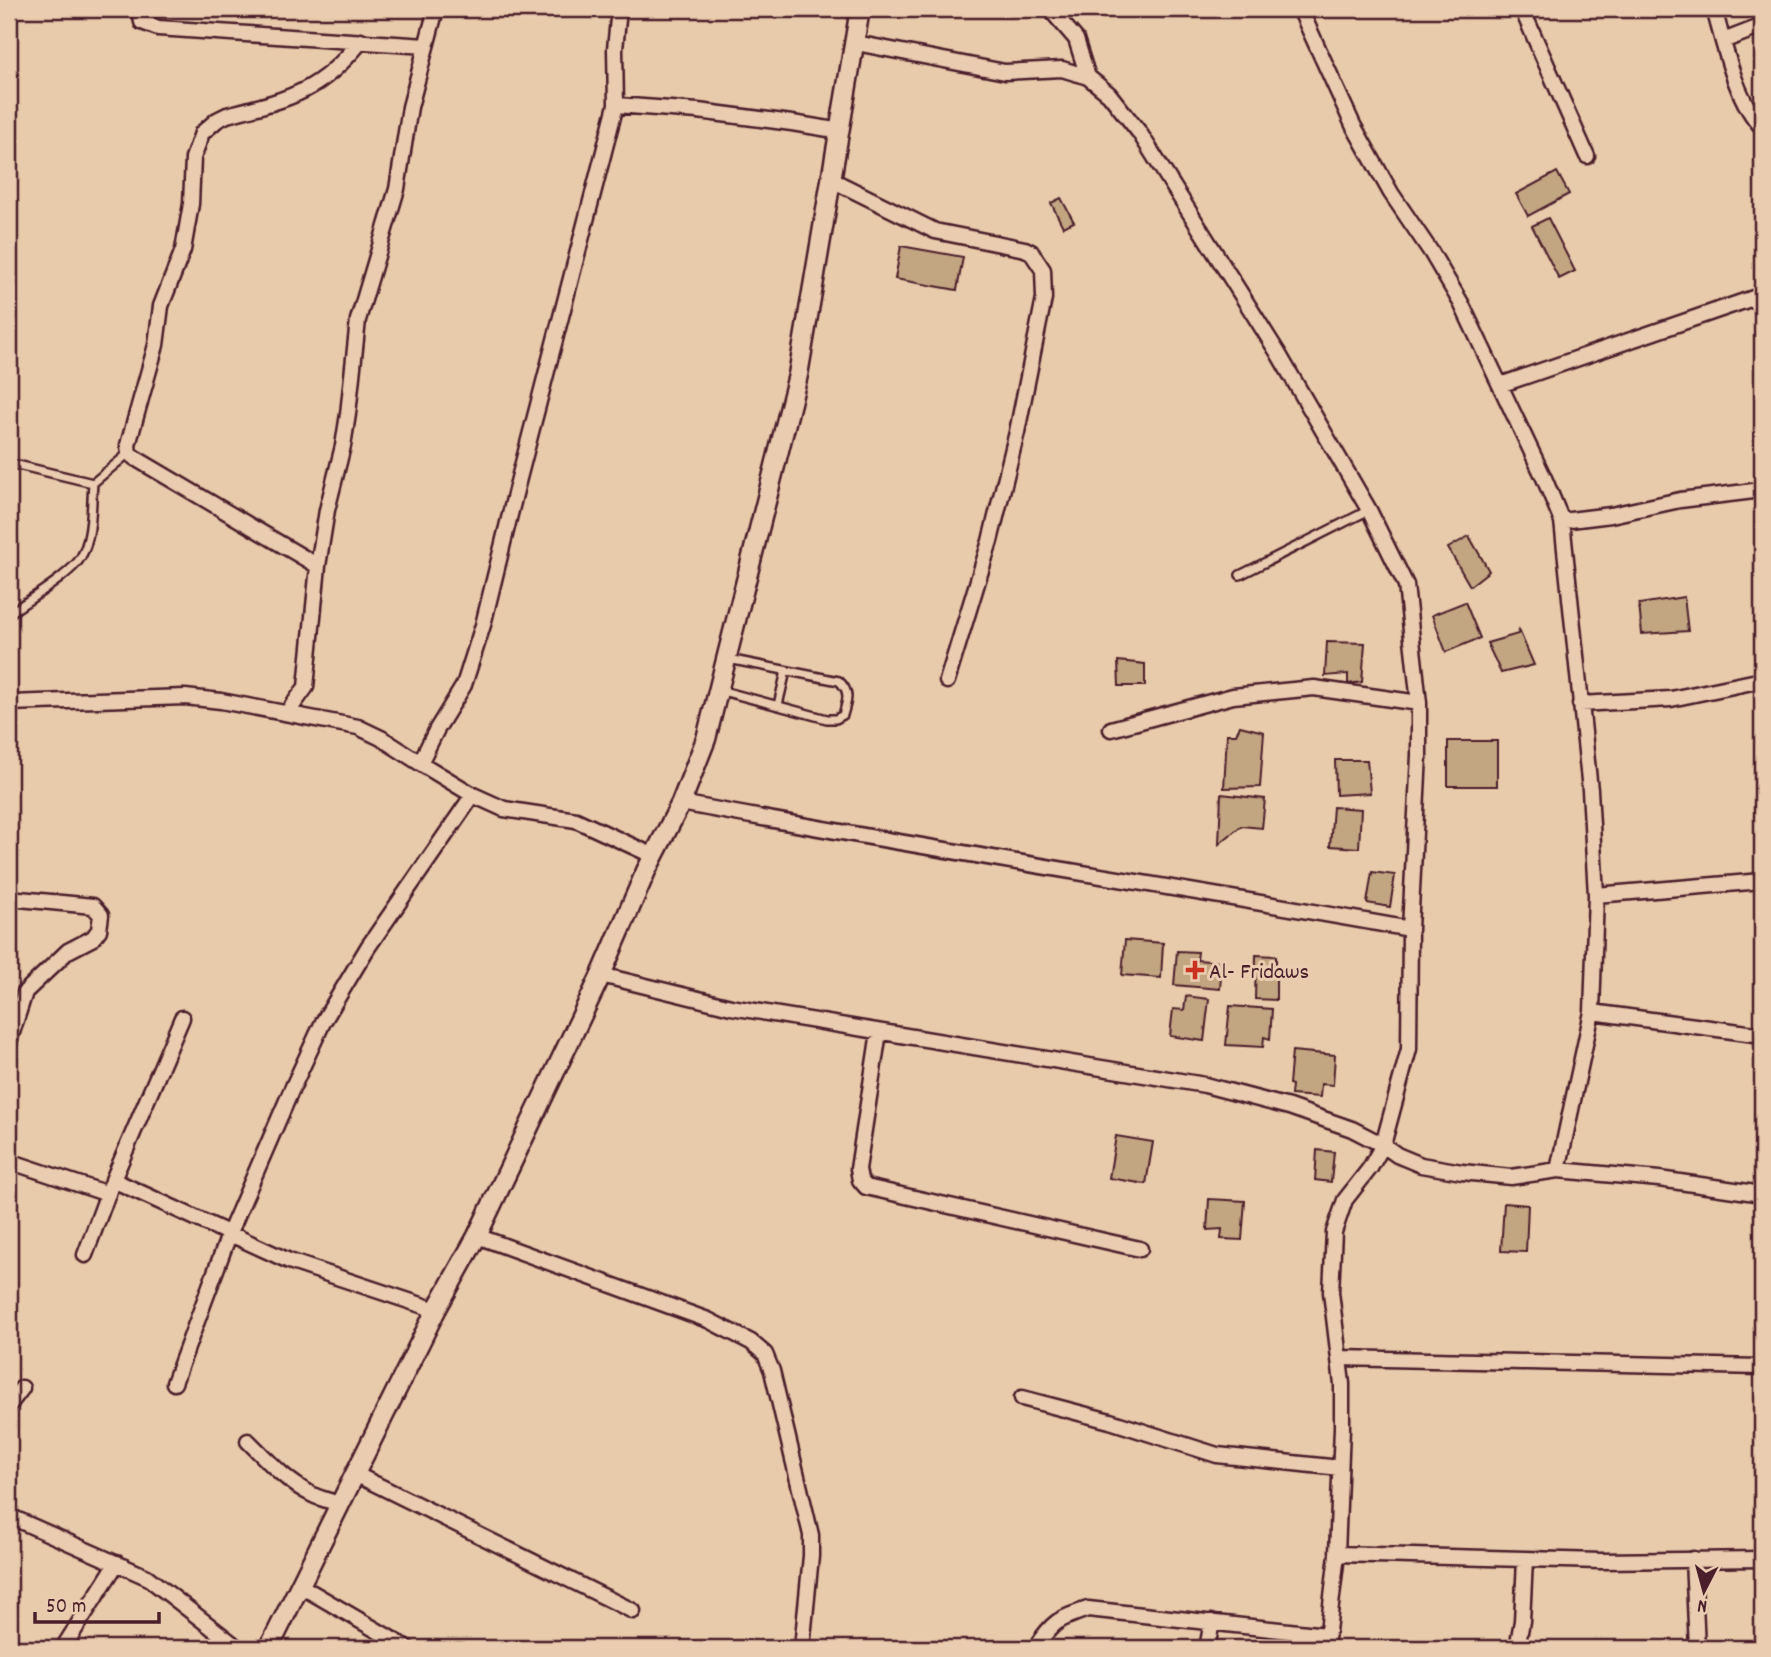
<svg xmlns="http://www.w3.org/2000/svg" width="1771" height="1657" font-family="Dekko,sans-serif">
  <style>
    .building { fill: #c2a581; stroke: #4a1f2b; stroke-width: 2 }
    .lines { fill: none; stroke-linecap: round; stroke-linejoin: round }
    .service-casing { stroke: #4a1f2b; stroke-width: 12 }
    .minor-casing { stroke: #4a1f2b; stroke-width: 19 }
    .tertiary-casing { stroke: #4a1f2b; stroke-width: 23 }
    .service { stroke: #eaccb0; stroke-width: 7 }
    .minor { stroke: #eaccb0; stroke-width: 14 }
    .tertiary { stroke: #eaccb0; stroke-width: 18 }
    .poi-dot { fill: #c8321e; stroke: #eaccb0; stroke-width: 2.5 }
    .labels { text-anchor: middle; stroke-width: 6; stroke-linejoin: round; paint-order: stroke }
    .poi-label { font-size: 23px; fill: #4a1f2b; stroke: #eaccb0; text-anchor: start }
  </style>
  <rect width="100%" height="100%" fill="#e8cbab"/>
  <filter id="ink" filterUnits="userSpaceOnUse"><feTurbulence type="fractalNoise" baseFrequency=".0143" numOctaves="2"/><feDisplacementMap in="SourceGraphic" scale="14" xChannelSelector="R" yChannelSelector="G"/><feConvolveMatrix kernelMatrix="1 2 1 2 8 2 1 2 1" color-interpolation-filters="sRGB"/></filter>
  <g filter="url(#ink)">
    <path class="building" d="M1557,172l12,22 -41,22 -12,-22z
      M1061,198l13,24 -11,5 -12,-24z
      M1548,218l27,53 -16,8 -27,-53z
      M901,246l62,11 -6,33 -62,-11z
      M1469,536l20,35 -19,15 -22,-38z
      M1684,597l4,34 -46,3 -3,-30z
      M1465,602l15,36 -34,14 -14,-37z
      M1519,630l15,35 -33,8 -14,-30 31,-9z
      M1327,642l38,1 -3,39 -14,2v-10l-23,2z
      M1118,661l27,3v22h-26z
      M1240,726l24,6 -4,55 -36,1 3,-54h9z
      M1448,741h49v45h-49z
      M1335,760h32l3,33 -34,2z
      M1221,794l44,5 -3,29 -21,-2 -22,18z
      M1333,807l28,2 -2,39 -29,-2z
      M1372,872l23,3 -5,32 -23,-4z
      M1125,940l38,3 -2,35 -39,-3z
      M1177,951l21,1 -1,8 25,2 -2,27 -46,-4z
      M1256,955l20,1v44l-21,-1z
      M1186,996l23,3 -5,42 -34,-5 3,-27 11,1z
      M1230,1006l42,3 -2,30 -6,-2 -1,10 -37,-2z
      M1292,1051l43,4 -2,30 -12,-1 -1,13 -29,-2 1,-10 -3,-1z
      M1116,1136l37,6 -7,42 -37,-6z
      M1317,1150l17,2 -3,30 -16,-2z
      M1209,1199l36,2 -3,39 -21,-1 1,-10 -15,1z
      M1504,1203l24,2 -2,47 -25,-1z"/>
    <g class="lines">
      <g class="service-casing">
        <path id="service" d="M9,463l84,20 36,-30
          M1240,575l129,-65
          M9,614c17,-13 63,-40 72,-57 12,-21 10,-51 12,-74
          M719,690l108,29h9l7,-4c4,-14 8,-23 -4,-34l-111,-22
          M778,705l8,-34"/>
      </g>
      <g class="minor-casing">
        <path id="minor" d="M139,9l3,13 16,6 268,18
          M1050,9l26,30 12,38
          M1300,9l53,116 38,68 40,59 30,51 83,175 18,43 28,269 6,105 -4,117 -34,158
          M1522,9l65,147
          M1714,9c10,35 22,92 48,118
          M1723,41l39,-15
          M856,43l149,29 57,-3 26,8 21,17 30,38 139,221 91,157 37,75 13,118v52l-9,174 -1,120 -26,96 -13,23 -25,32 -11,32 -3,60 11,92v44l-5,126 -11,94
          M616,105l-1,-56 4,-40
          M832,180l103,51 90,18 6,3 12,18 1,28 -27,134 -27,109 -43,140
          M1500,385l262,-90
          M1562,521l49,-6 69,-15 82,-10
          M318,566l-183,-108 -6,-5 -1,-8 28,-100 5,-39 22,-56 8,-46 2,-46 9,-25 15,-13 10,-5c62,-16 92,-22 134,-74
          M9,703l176,-6 36,4 137,26 23,11 39,25 17,-34 27,-44 19,-60 34,-139 99,-381 82,6 94,12 49,8
          M1580,704l91,-5 91,-19
          M287,713l19,-26 12,-121 9,-56 16,-64 5,-32 10,-94 39,-131 13,-82 26,-98
          M1111,729l122,-33 81,-8 105,15
          M420,763l53,32 31,14 72,11 78,36
          M681,803c242,46 486,82 729,126
          M1596,895l166,-14
          M9,898l84,8 8,9 -2,15 -6,8 -25,13 -43,41 -16,50
          M601,975l130,32 474,78 84,22 63,22 31,16 14,10 24,10 41,7 49,5 47,-7 101,9 103,15
          M1592,1012l170,23
          M182,1018l-69,162 176,81 147,49
          M879,1032l-21,137 2,11 6,7 274,62
          M9,1161l99,33
          M477,1236l231,84 43,22 14,12 7,17 39,164v21l-9,92
          M85,1255l26,-70
          M1339,1358l423,9
          M174,1383l56,-151 61,-141 32,-69 45,-75 105,-152
          M1022,1398l88,23 107,34 123,13
          M9,1405l13,-17
          M248,1441c19,19 40,42 65,54 8,4 18,6 26,9
          M355,1474l278,137
          M9,1516l138,61 91,71
          M1337,1554l264,7 161,-2
          M1693,1559l4,89
          M299,1585l108,63
          M63,1648l54,-85
          M1035,1648c18,-27 23,-29 53,-39l238,26
          M1207,1648l5,-26
          M1517,1648l5,-27 3,-61"/>
      </g>
      <g class="tertiary-casing">
        <path id="tertiary" d="M269,1648l167,-338 41,-74 124,-261 45,-104 35,-68 25,-64 92,-364 62,-366"/>
      </g>
      <use href="#service" class="service"/>
      <use href="#minor" class="minor"/>
      <use href="#tertiary" class="tertiary"/>
    </g>
  </g>
  <path class="poi-dot" d="M1191.5 959.5h7v7h7v7h-7v7h-7v-7h-7v-7h7z"/>
  <g class="labels">
    <g class="poi-label">
      <text x="1209" y="978">Al- Fridaws</text>
    </g>
  </g>
  <rect width="1771" height="1657" fill="none" stroke="#eaccb0" stroke-width="35"/>
  <rect x="18" y="18" width="1736" height="1622" fill="none" stroke="#4a1f2b" stroke-width="2.5" filter="url(#ink)"/>
  <g transform="translate(1704 1591) rotate(186)" stroke="#eaccb0" stroke-width="5" paint-order="stroke">
  <path d="M0-5L12 26L0 18L-12 26Z" fill="#4a1f2b"/>
  <text y="-10" font-size="19" font-weight="bold" text-anchor="middle" fill="#4a1f2b">N</text>
  </g>
  <path d="M35 1612v10h124v-10" fill="none" stroke="#4a1f2b" stroke-width="3.5"/>
  <text x="46" y="1612" font-size="21" fill="#4a1f2b" stroke="#eaccb0" stroke-width="5" paint-order="stroke">50 m</text>
</svg>
